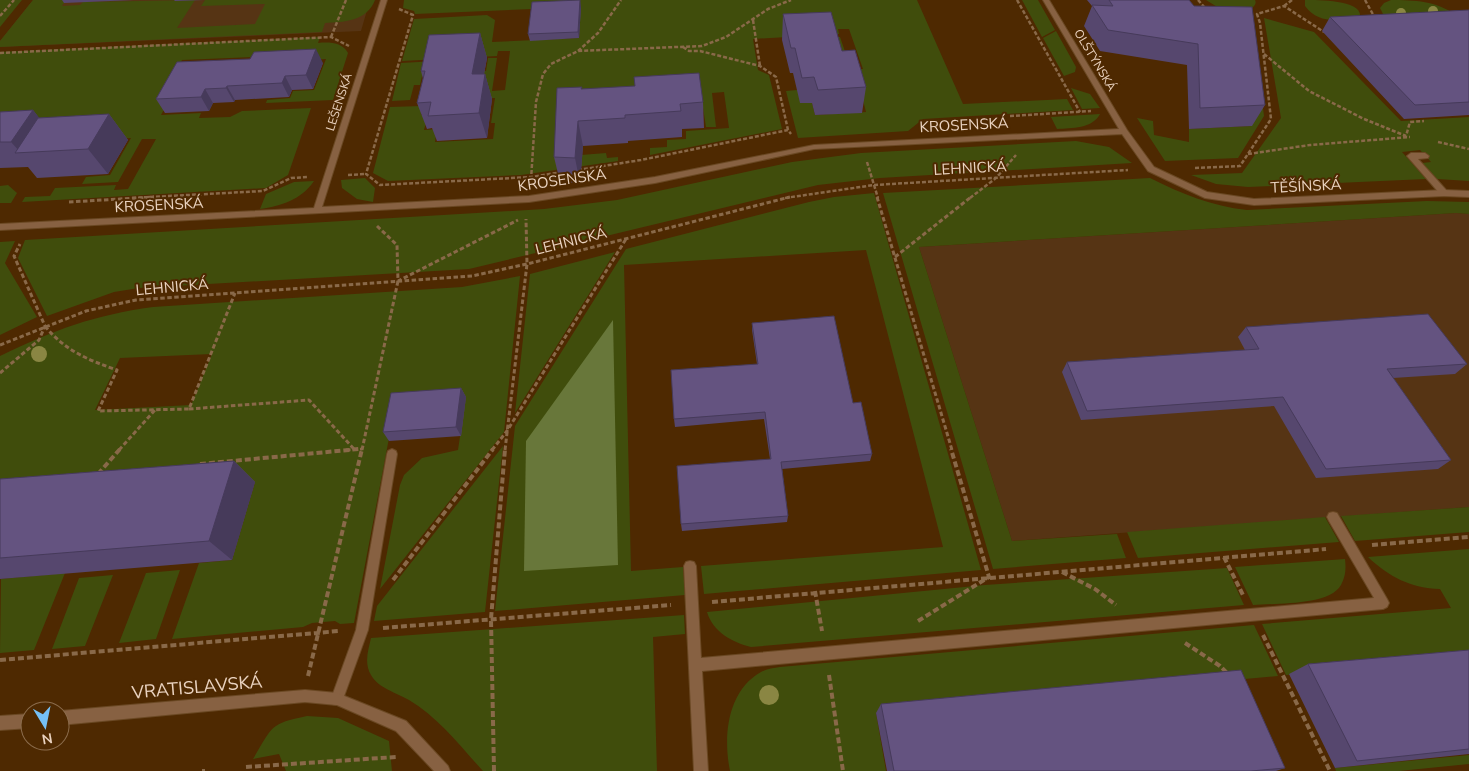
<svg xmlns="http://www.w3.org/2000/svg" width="1469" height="771" font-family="'Nunito Sans',sans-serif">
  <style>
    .built { fill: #563414 }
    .green { fill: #404d0c; fill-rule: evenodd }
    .forest { fill: #68773a }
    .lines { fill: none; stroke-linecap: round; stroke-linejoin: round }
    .service-casing { stroke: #6a4823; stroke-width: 2 }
    .minor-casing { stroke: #6a4823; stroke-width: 2 }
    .path-far2 { stroke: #896949; stroke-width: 2.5; stroke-dasharray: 4 2; stroke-linecap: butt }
    .path-far1 { stroke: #896949; stroke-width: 3; stroke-dasharray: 4.5 2.5; stroke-linecap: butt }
    .path { stroke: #896949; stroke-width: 4; stroke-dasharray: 6 3; stroke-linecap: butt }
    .service { fill: #876142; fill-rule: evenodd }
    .minor { fill: #876142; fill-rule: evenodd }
    .tree { fill: #8a8643 }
    .wall { fill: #56476e }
    .shaded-wall { fill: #463a5a }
    .building { fill: #645380; stroke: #463a5a }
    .labels { text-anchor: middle; stroke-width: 4; stroke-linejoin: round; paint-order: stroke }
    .far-street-label { font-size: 12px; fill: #ead3c0; stroke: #4e2901 }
    .street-label { font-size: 15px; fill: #ead3c0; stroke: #4e2901 }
    .near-street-label { font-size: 18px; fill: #ead3c0; stroke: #4e2901 }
  </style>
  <rect width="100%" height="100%" fill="#4e2901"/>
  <path class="built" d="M33,0h337l-9,31 -361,16v-6z
    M1456,213l13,1v293l-457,34 -93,-294z"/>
  <path class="green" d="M0,0h22l-22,27z
    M33,0h33l-4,6 18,-1 3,-3 112,-2 -18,28 78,-4 10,-20 -64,2 4,-6h170c-8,21 -30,22 -50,23l-3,9 -322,15v-6z
    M404,0h513l46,104 104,-5 6,11 -150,9 -15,12 -110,7 -12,-47 11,-1 15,13 3,12 51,-3 -3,-12 -35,-63h12l11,32h12l-14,-40h-11l1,5 -86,5 5,31 11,5 13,54 -132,26v-7l17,-1v-7l19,-1v-8l43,-3 -5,-36 -12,1 4,34h-10l-5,-32 -114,19 -6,41 25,-2 1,5 11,-1v4l-97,14 -133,6 -15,-8 17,-66 32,-1 -1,9h7l-4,15 13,-1 -2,13 58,-3 2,-16h-4l4,-25 -21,1 8,-28h4l2,-13h9l-5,33 13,-1 5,-39h-12l-1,5 -95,5 12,-42 73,-4 8,5 -3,22 87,-4 1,-31 -165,7 -1,-3 -11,-3z
    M1022,0h16l17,30 -13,7z
    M1206,0h49c2,4 -1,6 -4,9l-32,-1z
    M1305,0c14,0 58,0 55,17 -20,3 -41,8 -55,-11z
    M1391,0c24,0 45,1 65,15l-71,3 -5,-10 4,-5z
    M1264,18l50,14 87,89 68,-4v64l-32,-2 -15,-16 9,-1 -11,-12 -18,2 24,27 -178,8 -32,-3 -25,-9 51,-2 39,-55z
    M1252,23l12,93 -26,42 -73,3 -28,-43 16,3 1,14 35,7v-13l63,-3z
    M1056,31l20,36 -1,5 -11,4 -21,-38z
    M320,37l-2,6c11,-1 24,-1 30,10l-15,47 -67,3 1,-3 23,-2 3,-7 21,-1 12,-31 -75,5 3,-7 -72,3 -4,7h9l-26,48 40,-2 -2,5 31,-1 12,-6 69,-3 -23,67 -22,13 -244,14 3,-5 25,-1 5,-8 61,-3 -2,5 14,-1 28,-50h-14l-24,43 -36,2 4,-7 24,-2 21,-37 -28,2 -103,-3v-85z
    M436,61l-13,11 -3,13h-6l-4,15 -18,1 9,-38z
    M1071,88l19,6 10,14 -18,1z
    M1100,114c-8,15 -28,14 -43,15l-6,-12z
    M1076,141l33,6 23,16 -252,15 -62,7 -349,84 -330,19 -25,4 -67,24 -29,-58 7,-18 519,-31 73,-9 175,-38 69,-9z
    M365,178l10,10 -2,14 -16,-3 -15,-11 -1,-8z
    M1150,178c32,16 61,28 97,32l180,-9 42,1v12l-13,-1 -537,34 93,294 105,-7 9,24 -133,11 -110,-376z
    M314,181c-13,19 -33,25 -54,28l6,-15 28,-12z
    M8,185l9,8 -6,10h-11v-17z
    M874,193l107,377 -277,24 -3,-28 242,-19 -77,-297 -242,15 7,306 52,-4 2,28 -190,16 20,-185 111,-177 183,-47 25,-5z
    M15,241l-10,22 32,54 -37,18v-93z
    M615,252l-100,161 15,-139z
    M520,276l-16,156 -124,157 20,-104 4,-10 18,-17 36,-8 8,-54 -70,5 -42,222 -14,1 -5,-3 -23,2 -9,4 -131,12 27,-76 33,-3 23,-78 -255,20v-146c54,-26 94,-41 153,-49l309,-20zM212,354l-21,51 -96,5 25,-52z
    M503,446l-18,166 -111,9 3,-15z
    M1469,507v25l-114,9 -14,-25z
    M1325,517l14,25 -201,16 -11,-26z
    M1469,549v109l-183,17 -24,-51 189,-16 -11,-19c-29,-1 -51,-12 -72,-32z
    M1345,559c1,9 1,17 -4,26 -12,21 -66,18 -88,20l-18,-38z
    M1227,568l17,37 -493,42c-19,-5 -38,-15 -44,-35l278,-27z
    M180,570l-24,69 -37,4 27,-70z
    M65,573l-31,77 -34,3 1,-74z
    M113,575l-28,71 -33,3 27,-71z
    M684,615l1,19 -32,3 4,134h-174c-23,-25 -45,-54 -74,-71 -12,-7 -31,-12 -38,-25 -7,-12 -3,-24 0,-37z
    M1254,625l24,51 -402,37 10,58h-156c-7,-34 -3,-80 31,-99 5,-3 13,-4 19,-5z
    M307,716l31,2 51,23 3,30h-106l-7,-17 -26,5c20,-33 16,-35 54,-43z
    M1469,755v9l-70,7h-63l-1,-3z"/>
  <path class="forest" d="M613,320l5,245 -94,6 2,-130z"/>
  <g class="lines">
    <g class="service-casing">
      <path id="service" d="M1425,153l4,3 -1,2 -10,1 29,32v4h-6l-34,-39 4,-3z
        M392,449l4,2 1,3 -29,176 -25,69 -1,5 -5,1 -5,-1 -1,-5 25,-69 31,-176 1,-3z
        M1333,512l4,1 50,86 2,4 -2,4 -4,2 -681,62 6,100h-14l-10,-205 2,-4 4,-1 4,1 2,4 5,92 673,-60 -45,-77 -2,-4 2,-4z"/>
    </g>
    <g class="minor-casing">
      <path id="minor" d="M381,0h6l-65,207 207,-11 126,-19 159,-32 305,-16 -76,-129h6l78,130 27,37 53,25 47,7 190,-9 25,1v6l-25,-1 -190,9 -49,-7 -57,-27 -26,-37 -308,15 -159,34 -126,19 -529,28v-6l314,-16z
        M305,690l32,3 69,28 42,45 2,5h-16l-38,-40 -59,-26 -32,-3 -245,23v-14z
        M30,714v14l-30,2v-14z"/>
    </g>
    <path class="path-far2" d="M1017,0l63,112
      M1198,0l8,9
      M1365,0l10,18
      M1284,6l8,-6
      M399,9l14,6 -47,159 14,11 151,-8 31,-5
      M0,16l14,-16
      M753,20l7,46
      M331,37l15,-37
      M683,47l6,4h11l60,15 16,11 12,53
      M578,51l20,-18 23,-33
      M0,53l331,-16 18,9
      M1264,54l45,37 55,28 42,17 4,-14 14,-1
      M1010,116l81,-5
      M1438,142l31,7
      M1248,154l62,-9 100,-8
      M867,162l11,36
      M1195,168l45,-2 31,-47 -11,-96 -3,-9 27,-8 40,26
      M578,170l63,-10 147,-30 3,4
      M348,175l18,-1
      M531,180l5,-78 7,-28 8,-10 27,-13 124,-5 24,-9 42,-28 23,-9
      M132,198l131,-7 28,-13 16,-1
      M785,198l89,-13 254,-15
      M970,198l26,-20 20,-23"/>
    <path class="path-far1" d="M877,197l75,253
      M69,202l85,-5
      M377,226l20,19 1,36 120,-61
      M895,257l76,-60
      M45,326c19,24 43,34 72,44l-19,41 91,-2 46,-116
      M0,345l86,-34 50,-11 336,-24 55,-12 263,-67
      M0,373l39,-33 6,-14 -31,-70 6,-12
      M189,409l120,-9 45,49
      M119,450l36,-40
      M346,450l16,-1
      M362,450l36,-169
      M492,450l15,-19 119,-192
      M505,450l22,-186 -1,-45"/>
    <path class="path" d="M200,464l159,-15
      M98,474l22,-25
      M1372,545l97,-8
      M1224,557l19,38
      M1062,572l33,17 21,16
      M393,580l100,-131
      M815,591l7,40
      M712,602l614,-53
      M918,621l71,-44 -38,-128
      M383,628l288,-23
      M1263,635l67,136
      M1185,643l35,23 8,8
      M0,660l339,-29
      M829,675l14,96
      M308,676l54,-227
      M246,767l150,-10
      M202,771h3
      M494,771l-3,-152 14,-170"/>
    <use href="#service" class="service"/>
    <use href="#minor" class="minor"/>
  </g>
  <g class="tree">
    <circle cx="1433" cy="11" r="5"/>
    <circle cx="1401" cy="13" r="5"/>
    <circle cx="39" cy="354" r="8"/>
    <circle cx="769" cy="695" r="10"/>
  </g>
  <path class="wall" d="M62,0h72l-70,3z
    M174,0h30l-29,1z
    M1087,0h102l76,105 -13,21 -63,3 -2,-64 -87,-14 -16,-25 8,-20z
    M581,7l-2,31 -49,3 -2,-7z
    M1469,10v105l-65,4 -82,-88 8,-14z
    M783,14l59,37 24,36 -4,26 -47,2 -3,-12h-12l-7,-30h-3l-8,-33z
    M480,33l7,25 -3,16h1l7,25 -5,39 -50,3 -5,-13 -5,1 -10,-26 6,-24 -2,-8z
    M323,63l-10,26 -21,1 -3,7 -54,3 -1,2 -21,1 -4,8 -44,2 -9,-14z
    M582,89l121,13 1,26 -22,1v8l-54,4v2l-45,3 -3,37 -20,-1 -6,-25z
    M33,110l6,8 70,-4 19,26 -20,34 -71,4 -9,-11 -28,1v-56z
    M752,323l101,80 19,51 -2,7 -88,8 6,47 -1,6 -105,9 -1,-7 89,-65 -6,-40 -89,8 -1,-8 83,-55 -5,-34z
    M1246,327l221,37 -12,10 -62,4 58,82 -13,9 -122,9 -42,-72 -193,14 -19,-48 5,-10 178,-12 -7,-13z
    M461,388l5,9 -5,39 -72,5 -6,-9z
    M234,461l21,21 -23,78 -232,19v-100z
    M1469,650v104l-134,14 -46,-94 19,-10z
    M881,704l404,64 -9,3h-389l-11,-58z"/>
  <path class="shaded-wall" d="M580,0l1,7 -2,31 -1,-6z
    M480,33l7,25 -8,42 -7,-26z
    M316,49l7,14 -10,26 -7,-14z
    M485,74l7,25 -5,39 -8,-25z
    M285,76l7,14 -3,7 -7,-14z
    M227,86l8,14 -1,2 -8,-14z
    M205,89l8,14 -4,8 -8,-14z
    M33,110l21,26 -33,17 -10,-11z
    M109,114l19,26 -20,34 -20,-25z
    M578,121l5,25 -3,37 -5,-25z
    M461,388l5,9 -5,39 -5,-9z
    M234,461l21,21 -23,78 -23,-19z"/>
  <path class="building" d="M580,0l-2,32 -50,2 4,-32z
    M1109,0h80l5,6 58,1 13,98 -65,3 -2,-64 -90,-14 -16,-25 21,1z
    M1469,10v92l-54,3 -85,-88z
    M831,12l11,39 13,-1 11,37 -48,3 -4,-13 -12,1 -7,-30h-4l-8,-34z
    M480,33l-8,41h13l-6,39 -51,3 3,-14 -14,1 8,-32h-4l8,-36z
    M316,49l-10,26 -21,1 -3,7 -55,3 -1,2 -21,1 -4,8 -45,2 21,-37 73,-3 4,-7z
    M699,73l4,29 -23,2 1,7 -56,4v3l-47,3 -3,37 -21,-1 3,-69 25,-1 -1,2 54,-3 -1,-9z
    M33,110l-22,32h-11v-30z
    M109,114l-21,35 -73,4 23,-35z
    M1428,314l39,50 -80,5 64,91 -125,9 -43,-72 -196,14 -20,-49 192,-13 -13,-22z
    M834,316l19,87 8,-1 11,52 -91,8 7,54 -107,8 -4,-58 94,-7 -6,-47 -91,7 -3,-49 87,-6 -6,-41z
    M461,388l-5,39 -73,5 8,-39z
    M234,461l-25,80 -209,17v-79z
    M1469,650v99l-112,12 -49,-97z
    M1241,670l44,98 -34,3h-357l-13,-67z"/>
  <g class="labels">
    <g class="far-street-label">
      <text transform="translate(1095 60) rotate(59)" y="4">OLŠTÝNSKÁ</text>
      <text transform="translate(339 102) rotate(-72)" y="4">LEŠENSKÁ</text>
    </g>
    <g class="street-label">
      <text transform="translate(964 125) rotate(-3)" y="5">KROSENSKÁ</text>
      <text transform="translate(970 168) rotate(-3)" y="5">LEHNICKÁ</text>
      <text transform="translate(562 180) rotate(-8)" y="5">KROSENSKÁ</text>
      <text transform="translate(1306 186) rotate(-3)" y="5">TĚŠÍNSKÁ</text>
      <text transform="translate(159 205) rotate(-3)" y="5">KROSENSKÁ</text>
      <text transform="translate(571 241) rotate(-14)" y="5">LEHNICKÁ</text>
      <text transform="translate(172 287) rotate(-5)" y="5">LEHNICKÁ</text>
    </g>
    <g class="near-street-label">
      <text transform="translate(197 687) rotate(-5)" y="6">VRATISLAVSKÁ</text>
    </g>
  </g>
  <g transform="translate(45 726) rotate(170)"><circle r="24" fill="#4e2901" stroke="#8c6d4d"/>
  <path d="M0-4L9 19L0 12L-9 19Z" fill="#75c0f6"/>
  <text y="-8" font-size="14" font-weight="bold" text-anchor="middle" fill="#ead3c0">N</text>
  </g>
</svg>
